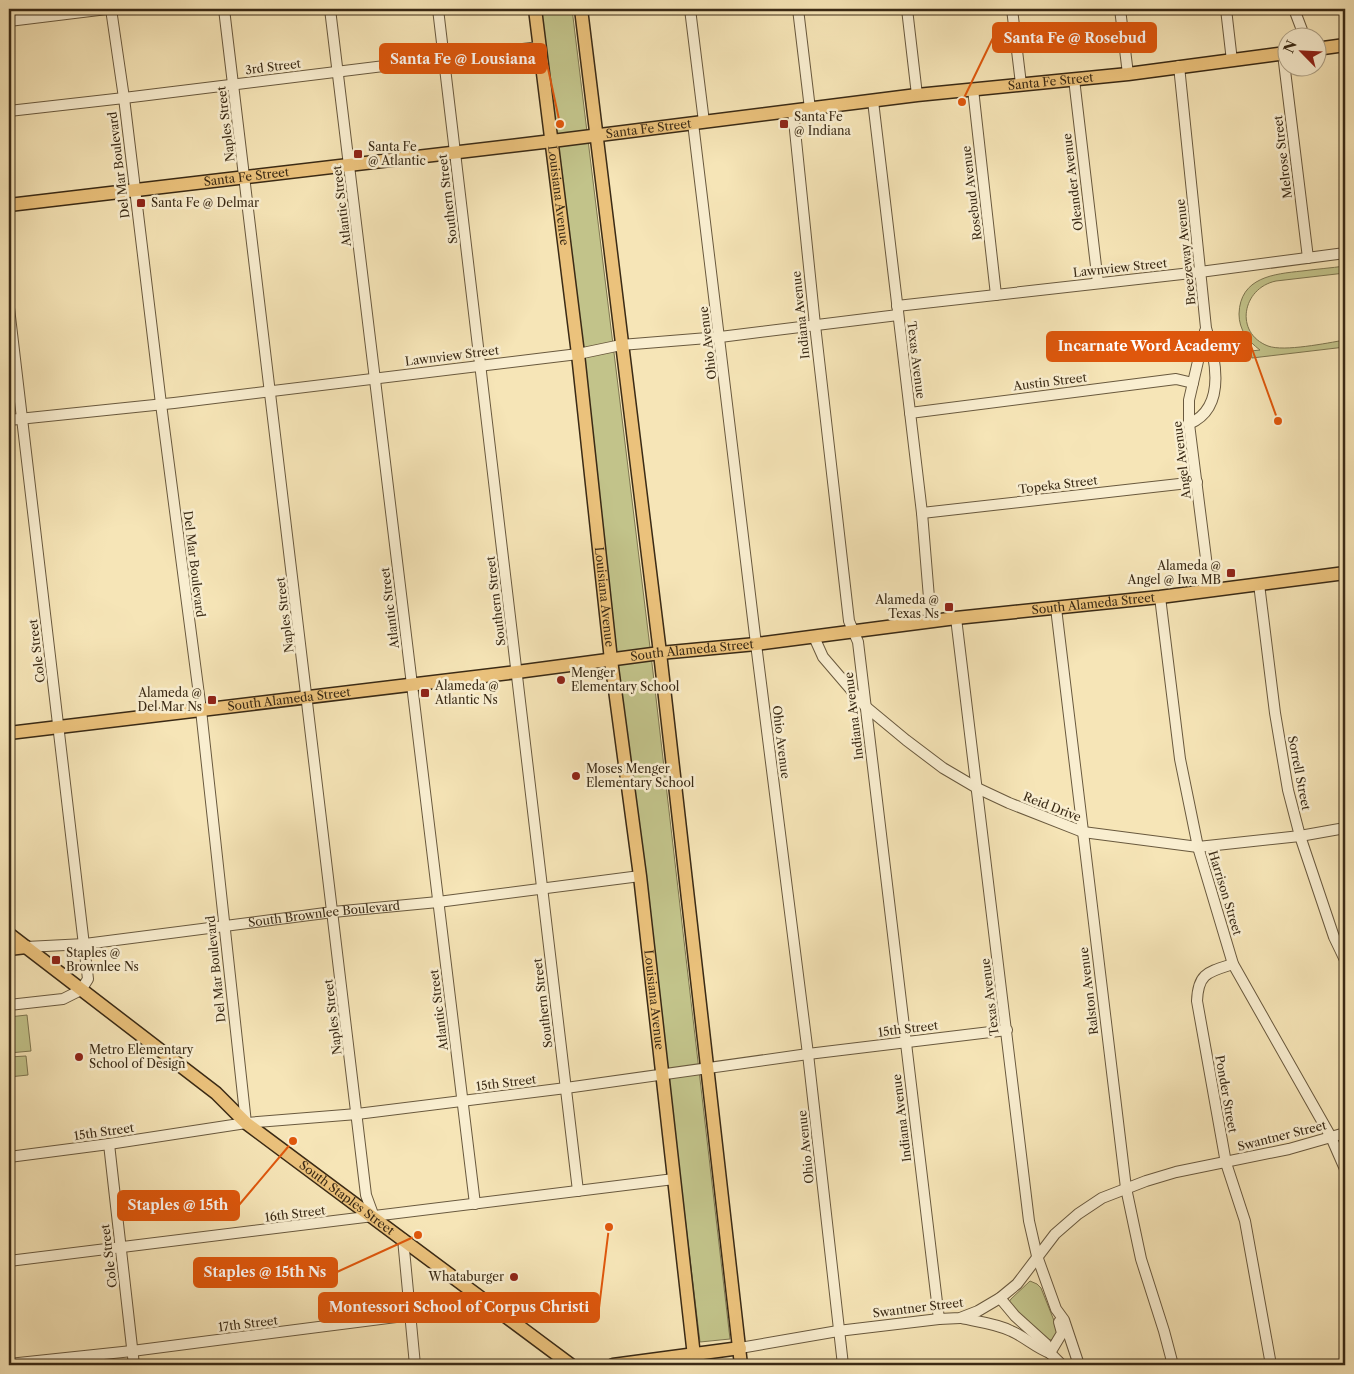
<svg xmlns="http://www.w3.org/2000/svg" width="1354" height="1374" font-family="'Libre Caslon Text',serif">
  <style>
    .green { fill: #c2c38a; stroke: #7e7650 }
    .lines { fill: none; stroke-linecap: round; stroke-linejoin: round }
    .minor-casing { stroke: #69593e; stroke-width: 12 }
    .major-casing { stroke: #3a2a15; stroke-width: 15 }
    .minor { stroke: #f9eed0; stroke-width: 10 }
    .major { stroke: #ebc27c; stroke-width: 12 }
    .poi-dot { fill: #8f2418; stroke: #f9eed0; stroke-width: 2 }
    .labels { text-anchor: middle; stroke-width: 5; stroke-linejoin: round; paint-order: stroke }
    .street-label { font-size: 12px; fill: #3a2a15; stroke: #f9eed0 }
    .poi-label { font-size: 12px; fill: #3a2a15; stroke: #f9eed0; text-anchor: start }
    .leader { fill: none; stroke: #df570c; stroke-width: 2 }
    .callout-dot { fill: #df570c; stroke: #f9eed0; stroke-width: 2 }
    .callout { fill: #df570c; stroke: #df570c; stroke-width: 2 }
    .callout-label { font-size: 14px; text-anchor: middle; font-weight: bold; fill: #fff }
  </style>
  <rect width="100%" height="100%" fill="#f6e5b7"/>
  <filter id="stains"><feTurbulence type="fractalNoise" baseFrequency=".004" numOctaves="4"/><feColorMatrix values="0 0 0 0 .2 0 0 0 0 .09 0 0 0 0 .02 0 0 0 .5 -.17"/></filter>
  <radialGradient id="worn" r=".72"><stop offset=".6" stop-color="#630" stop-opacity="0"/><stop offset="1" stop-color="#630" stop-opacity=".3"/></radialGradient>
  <path class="green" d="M539,9h33l81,663 77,667 -30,3z
    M1345,266v7l-69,8c-34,7 -42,52 -8,65 16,6 59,-3 77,-6v7l-93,11 -1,-7 9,-1c-12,-9 -21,-20 -21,-36 1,-37 35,-40 63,-43 15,-2 29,-3 43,-5z
    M27,1015l4,36 -22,2v-36z
    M26,1056l2,19 -19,2v-20z
    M1030,1281l7,3 4,4 16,40 1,5 -5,7c-14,1 -35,-27 -44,-38l2,-3z"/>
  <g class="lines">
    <g class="minor-casing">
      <g id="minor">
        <path d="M111,9l13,89 37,306 40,306 45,413"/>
        <path d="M224,9l142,1186 8,22"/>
        <path d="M330,9l145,1195"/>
        <path d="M438,9l140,1182"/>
        <path d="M690,9l14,113"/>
        <path d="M798,9l12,100"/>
        <path d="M907,9l10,86"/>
        <path d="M1012,9l9,75"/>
        <path d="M1120,9l8,65"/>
        <path d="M1226,9l6,52"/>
        <path d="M1294,9l11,29"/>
        <path d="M9,21l98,-12"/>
        <path d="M1283,54l25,204"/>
        <path d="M1179,66l27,262c10,31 21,80 -17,96"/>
        <path d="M1074,79l24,204"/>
        <path d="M973,89l23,206"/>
        <path d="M873,101l49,412 9,109"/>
        <path d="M9,111l115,-13 415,-51"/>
        <path d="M793,111l22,214 34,296 9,21 81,677"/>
        <path d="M693,123l63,521 52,410 35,311"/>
        <path d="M897,306l303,-34 145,-19"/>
        <path d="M9,308l79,671 -7,11 -18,9 -54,6"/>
        <path d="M1205,331l-16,69v24l21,166"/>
        <path d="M910,413l266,-34 17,4"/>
        <path d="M9,420l165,-17 404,-49 43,-9 99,-8 178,-22"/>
        <path d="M922,513l275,-31"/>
        <path d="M1259,584l16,129 13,77 12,46 34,101 11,23"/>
        <path d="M1160,597l20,162 18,88 35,117 98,173 14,32"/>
        <path d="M1056,608l70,580 15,71 23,72 9,34"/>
        <path d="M956,618l73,603 8,35 19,53 8,11 15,45"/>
        <path d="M814,637l9,20 42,49 41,34 37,28 34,20 32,15 74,29 115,15 102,-11 45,-8"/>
        <path id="s1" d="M26,947l59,-3 248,-32 105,-10 202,-26"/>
        <path d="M1233,964c-25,8 -35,9 -36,37l29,162 19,58 26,144"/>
        <path d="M109,1144l25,221"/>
        <path d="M9,1157l100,-13 137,-21 111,-9 209,-26 242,-34 199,-24"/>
        <path d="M403,1239l12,126"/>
        <path d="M9,1261l665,-82"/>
        <path d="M1000,1298l15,18 31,28 4,9 12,12"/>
        <path d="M961,1318c17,4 34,5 50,13 14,6 25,17 39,22"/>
        <path d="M740,1348l98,-17 101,-12 21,-1 18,-7 22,-13 17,-14 38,-50 23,-20 24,-16 44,-17 30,-9 113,-23 56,-16"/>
        <path d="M1050,1353l12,-20 -3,-11"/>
        <path d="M9,1364l123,-13 358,-46"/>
      </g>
    </g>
    <g class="major-casing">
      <g id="major">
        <path id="s2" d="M535,9l43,345 33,306 29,216 55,489"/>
        <path d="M581,9l79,644 81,712"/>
        <path d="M1316,49l29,-4"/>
        <path id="s3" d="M9,205l543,-64 365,-46 211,-21 158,-21"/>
        <path id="s4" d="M9,733l508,-61 143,-19 96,-9 200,-26 204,-21 185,-24"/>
        <path id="s5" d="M9,934l207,159 30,30 325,242"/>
        <path d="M9,949l17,-2"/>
        <path d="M613,1365l127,-17"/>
      </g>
    </g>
    <use href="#minor" class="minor"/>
    <use href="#major" class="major"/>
  </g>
  <g class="poi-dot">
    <rect x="779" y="119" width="10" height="10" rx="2.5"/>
    <rect x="353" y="149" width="10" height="10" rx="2.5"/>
    <rect x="136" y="198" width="10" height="10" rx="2.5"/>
    <rect x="1226" y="568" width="10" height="10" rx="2.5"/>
    <rect x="944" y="602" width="10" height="10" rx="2.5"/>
    <circle cx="561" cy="680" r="5"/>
    <rect x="420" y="688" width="10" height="10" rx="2.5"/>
    <rect x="207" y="695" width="10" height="10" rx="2.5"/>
    <circle cx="576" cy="776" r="5"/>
    <rect x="51" y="955" width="10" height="10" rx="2.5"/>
    <circle cx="79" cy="1057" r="5"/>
    <circle cx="514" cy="1277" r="5"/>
  </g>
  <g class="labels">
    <g class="street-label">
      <text transform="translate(273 67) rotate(-7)" y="4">3rd Street</text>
      <text dy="4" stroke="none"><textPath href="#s3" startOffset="1049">Santa Fe Street</textPath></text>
      <text transform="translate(226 124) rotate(-97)" y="4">Naples Street</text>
      <text dy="4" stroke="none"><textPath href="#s3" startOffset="644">Santa Fe Street</textPath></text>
      <text transform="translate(1283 157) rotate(-97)" y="4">Melrose Street</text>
      <text transform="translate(119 165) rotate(-97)" y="4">Del Mar Boulevard</text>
      <text dy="4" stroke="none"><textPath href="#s3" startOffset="239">Santa Fe Street</textPath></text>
      <text transform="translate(1073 182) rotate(-97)" y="4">Oleander Avenue</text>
      <text transform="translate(972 193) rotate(-97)" y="4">Rosebud Avenue</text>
      <text dy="4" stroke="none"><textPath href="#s2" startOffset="188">Louisiana Avenue</textPath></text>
      <text transform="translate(448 199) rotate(-97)" y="4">Southern Street</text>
      <text transform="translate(342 206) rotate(-97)" y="4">Atlantic Street</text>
      <text transform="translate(1186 252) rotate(-96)" y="4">Breezeway Avenue</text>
      <text transform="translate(1120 268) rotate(-6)" y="4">Lawnview Street</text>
      <text transform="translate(801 315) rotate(-96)" y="4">Indiana Avenue</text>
      <text transform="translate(708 343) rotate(-97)" y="4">Ohio Avenue</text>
      <text transform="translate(452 356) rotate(-7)" y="4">Lawnview Street</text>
      <text transform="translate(916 360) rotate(83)" y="4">Texas Avenue</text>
      <text transform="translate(1050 382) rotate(-7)" y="4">Austin Street</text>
      <text transform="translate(1182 460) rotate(-97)" y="4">Angel Avenue</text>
      <text transform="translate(1058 485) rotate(-7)" y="4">Topeka Street</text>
      <text transform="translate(194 564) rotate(83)" y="4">Del Mar Boulevard</text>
      <text dy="4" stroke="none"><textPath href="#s2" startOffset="592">Louisiana Avenue</textPath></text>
      <text transform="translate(496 601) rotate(-97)" y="4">Southern Street</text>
      <text dy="4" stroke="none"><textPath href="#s4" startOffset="1092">South Alameda Street</textPath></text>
      <text transform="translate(390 608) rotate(-97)" y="4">Atlantic Street</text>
      <text transform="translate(285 615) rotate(-97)" y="4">Naples Street</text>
      <text dy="4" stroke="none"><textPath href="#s4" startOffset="688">South Alameda Street</textPath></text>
      <text transform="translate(37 651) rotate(-97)" y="4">Cole Street</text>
      <text dy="4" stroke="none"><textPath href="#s4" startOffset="282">South Alameda Street</textPath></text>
      <text transform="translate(854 716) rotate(-97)" y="4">Indiana Avenue</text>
      <text transform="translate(781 742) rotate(83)" y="4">Ohio Avenue</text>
      <text transform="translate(1299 773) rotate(79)" y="4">Sorrell Street</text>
      <text transform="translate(1052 807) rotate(21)" y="4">Reid Drive</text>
      <text transform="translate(1225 893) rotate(73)" y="4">Harrison Street</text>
      <text dy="4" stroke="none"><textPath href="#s1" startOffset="300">South Brownlee Boulevard</textPath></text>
      <text transform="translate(216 969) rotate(-96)" y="4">Del Mar Boulevard</text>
      <text transform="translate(1089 991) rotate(-97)" y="4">Ralston Avenue</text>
      <text transform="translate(990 997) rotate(-97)" y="4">Texas Avenue</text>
      <text dy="4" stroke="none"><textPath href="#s2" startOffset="998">Louisiana Avenue</textPath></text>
      <text transform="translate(543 1003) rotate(-97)" y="4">Southern Street</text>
      <text transform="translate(439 1010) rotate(-97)" y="4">Atlantic Street</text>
      <text transform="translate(333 1017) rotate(-97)" y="4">Naples Street</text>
      <text transform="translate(908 1029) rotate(-7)" y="4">15th Street</text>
      <text transform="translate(506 1083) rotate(-7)" y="4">15th Street</text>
      <text transform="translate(1226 1094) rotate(80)" y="4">Ponder Street</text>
      <text transform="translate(902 1118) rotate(-97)" y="4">Indiana Avenue</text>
      <text transform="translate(104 1132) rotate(-8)" y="4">15th Street</text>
      <text transform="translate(1282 1136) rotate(-14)" y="4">Swantner Street</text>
      <text transform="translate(806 1147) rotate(-96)" y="4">Ohio Avenue</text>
      <text dy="4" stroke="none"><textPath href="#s5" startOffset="429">South Staples Street</textPath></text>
      <text transform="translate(295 1214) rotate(-7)" y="4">16th Street</text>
      <text transform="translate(109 1256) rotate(-97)" y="4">Cole Street</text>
      <text transform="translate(918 1308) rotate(-7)" y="4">Swantner Street</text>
      <text transform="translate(248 1324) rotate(-7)" y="4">17th Street</text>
    </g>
    <g class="poi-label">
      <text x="794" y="121">Santa Fe<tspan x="794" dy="14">@ Indiana</tspan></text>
      <text x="368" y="151">Santa Fe<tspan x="368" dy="14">@ Atlantic</tspan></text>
      <text x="151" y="207">Santa Fe @ Delmar</text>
      <text x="1221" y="570" text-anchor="end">Alameda @<tspan x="1221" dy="14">Angel @ Iwa MB</tspan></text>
      <text x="939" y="604" text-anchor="end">Alameda @<tspan x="939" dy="14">Texas Ns</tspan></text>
      <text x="571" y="677">Menger<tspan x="571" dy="14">Elementary School</tspan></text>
      <text x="435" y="690">Alameda @<tspan x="435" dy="14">Atlantic Ns</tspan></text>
      <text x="202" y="697" text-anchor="end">Alameda @<tspan x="202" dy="14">Del Mar Ns</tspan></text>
      <text x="586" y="773">Moses Menger<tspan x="586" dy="14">Elementary School</tspan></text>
      <text x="66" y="957">Staples @<tspan x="66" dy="14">Brownlee Ns</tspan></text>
      <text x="89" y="1054">Metro Elementary<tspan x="89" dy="14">School of Design</tspan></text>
      <text x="504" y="1281" text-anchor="end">Whataburger</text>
    </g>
  </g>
  <path class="leader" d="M962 102L993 38M560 124L546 59M1278 421L1251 346M293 1141L239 1205M418 1235L337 1272M609 1227L599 1308"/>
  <g class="callout-dot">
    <circle cx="962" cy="102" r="5"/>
    <circle cx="560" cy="124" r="5"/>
    <circle cx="1278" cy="421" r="5"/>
    <circle cx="293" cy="1141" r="5"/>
    <circle cx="418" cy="1235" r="5"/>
    <circle cx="609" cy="1227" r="5"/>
  </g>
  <g class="callout">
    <rect x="993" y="23" width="163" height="29" rx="5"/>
    <rect x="380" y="44" width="166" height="29" rx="5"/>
    <rect x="1047" y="332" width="204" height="29" rx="5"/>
    <rect x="118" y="1191" width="121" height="29" rx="5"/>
    <rect x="194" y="1258" width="143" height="29" rx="5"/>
    <rect x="319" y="1293" width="280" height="29" rx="5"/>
  </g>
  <g class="callout-label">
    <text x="1075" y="43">Santa Fe @ Rosebud</text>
    <text x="463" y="64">Santa Fe @ Lousiana</text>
    <text x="1149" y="351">Incarnate Word Academy</text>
    <text x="178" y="1210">Staples @ 15th</text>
    <text x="265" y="1277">Staples @ 15th Ns</text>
    <text x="459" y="1312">Montessori School of Corpus Christi</text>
  </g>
  <rect width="1354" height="1374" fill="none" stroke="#f6e5b7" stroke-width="30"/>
  <rect x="10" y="10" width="1334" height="1354" fill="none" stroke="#3a2a15" stroke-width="2.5"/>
  <rect x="15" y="15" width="1324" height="1344" fill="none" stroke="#3a2a15"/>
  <g transform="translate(1302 52) rotate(294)"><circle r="24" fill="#f9eed0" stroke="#ada085"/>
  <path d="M0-4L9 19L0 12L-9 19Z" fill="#8f2418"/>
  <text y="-8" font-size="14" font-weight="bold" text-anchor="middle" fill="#3a2a15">N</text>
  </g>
  <rect width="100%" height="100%" filter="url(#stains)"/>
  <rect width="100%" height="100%" fill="url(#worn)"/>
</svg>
